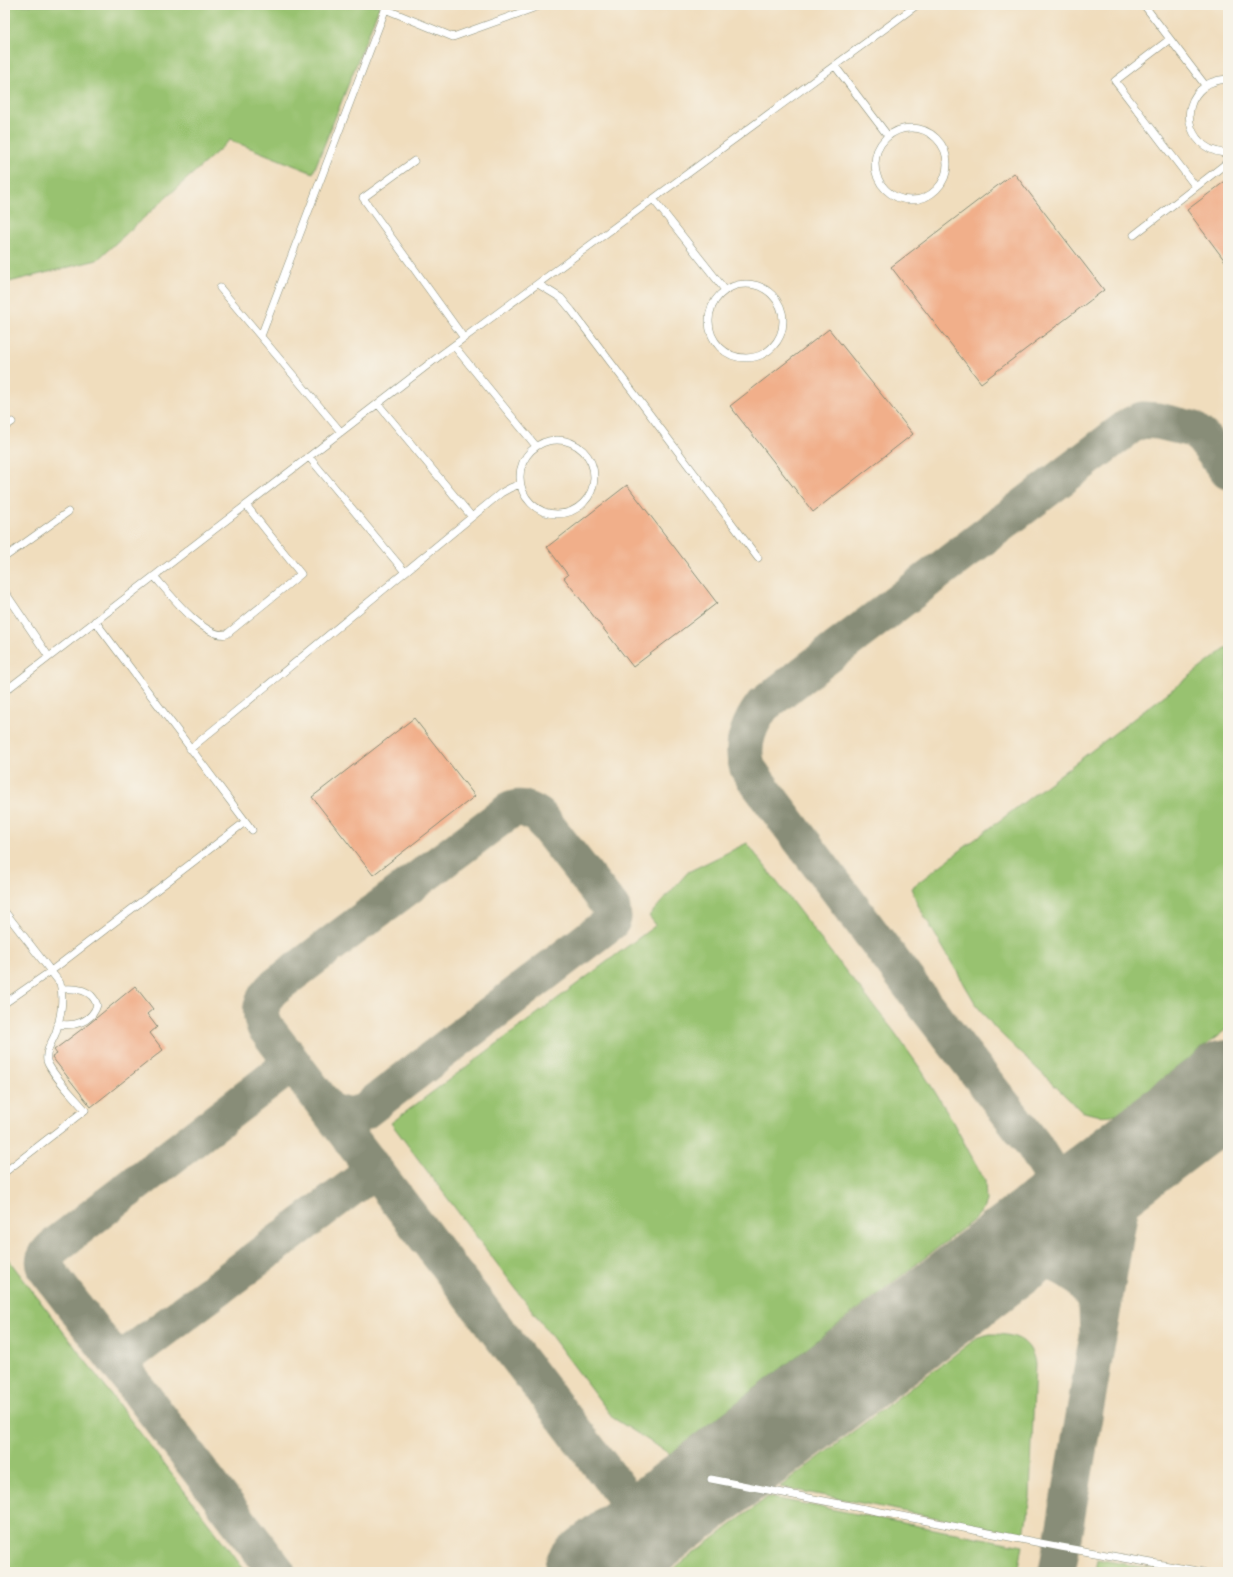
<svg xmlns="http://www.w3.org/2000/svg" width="1233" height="1577" font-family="Alegreya,serif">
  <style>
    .grass { fill: #98c26f; stroke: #5c8052 }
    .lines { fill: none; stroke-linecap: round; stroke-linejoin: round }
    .taxiway { stroke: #888d78; stroke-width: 37 }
    .runway { stroke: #888d78; stroke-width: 92 }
    .building { fill: #f1af8a }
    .service-casing { stroke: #888d78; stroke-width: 8 }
    .service { stroke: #fff; stroke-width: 7 }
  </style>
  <rect width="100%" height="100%" fill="#f7f3e8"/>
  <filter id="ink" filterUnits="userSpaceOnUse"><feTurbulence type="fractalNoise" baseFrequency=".025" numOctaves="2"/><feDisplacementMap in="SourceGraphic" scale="8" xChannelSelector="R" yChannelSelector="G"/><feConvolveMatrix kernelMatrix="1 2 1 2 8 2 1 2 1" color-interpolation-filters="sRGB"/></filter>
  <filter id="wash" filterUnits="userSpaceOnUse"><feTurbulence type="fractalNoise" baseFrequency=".012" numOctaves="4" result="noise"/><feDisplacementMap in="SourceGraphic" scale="16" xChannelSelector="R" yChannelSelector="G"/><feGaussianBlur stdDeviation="0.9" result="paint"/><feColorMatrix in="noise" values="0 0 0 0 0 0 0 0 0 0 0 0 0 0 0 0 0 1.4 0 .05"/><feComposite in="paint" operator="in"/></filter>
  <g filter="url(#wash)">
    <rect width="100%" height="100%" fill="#f0ddbd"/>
    <path class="grass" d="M5,5h375l-67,168 -83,-33 -133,120 -92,23z
      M1228,647v381l-110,85c-15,5 -23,2 -37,-2l-86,-83 -18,-22 -59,-101 -7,-17z
      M747,843l82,107 64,80 27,38 28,45 37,68 1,20 -4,10 -7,8 -305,235 -57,-36 -222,-295 265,-198 -7,-9 39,-44z
      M5,1255l241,317h-241z
      M990,1334c24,0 40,4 45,29l-5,134 -6,38 -244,-48 198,-150z
      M768,1497l255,49 -5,26h-349z
      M1097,1559l73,13h-75z"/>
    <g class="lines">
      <path class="taxiway" d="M330,1112l19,4 14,-4 248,-190 2,-4 -1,-9 -73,-93c-10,-6 -19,-11 -30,-5l-236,177c-12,12 -15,23 -8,39l375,490 4,2 14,1
        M1005,1256c39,1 75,8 91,48
        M1098,1337l-1,-29 -3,-24 -5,-25 -10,-27 -11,-24 -14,-30 -21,-34 -111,-143 -167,-222c-3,-5 -7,-9 -8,-14 -7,-21 4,-44 16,-60l368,-280 11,-5 16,1 34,8 11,9 25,33
        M123,1370l3,-10 5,-7 232,-174 5,-18
        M277,1572l-231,-303c-5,-11 2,-17 10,-24l225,-173 2,-5 3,-14
        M1057,1572l64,-369 7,-26 15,-26"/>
      <path class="runway" d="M590,1572l638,-486"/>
    </g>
    <g id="blocks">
      <path class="building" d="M1014,173l90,117 -123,93 -90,-116z
        M1228,179v86l-41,-55z
        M829,329l84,105 -100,78 -83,-106z
        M627,485l90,118 -84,64 -69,-89 4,-3 -21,-28z
        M414,718l61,78 -102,79 -61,-78z
        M135,986l18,23 -6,5 10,13 -7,6 13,17 -72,57 -39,-50 5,-3 -3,-4 36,-27z"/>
    </g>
  </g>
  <g filter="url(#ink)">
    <use href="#blocks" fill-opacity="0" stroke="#888d78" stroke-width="1"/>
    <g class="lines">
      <g class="service-casing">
        <path id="service" d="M1144,5l61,80
          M385,9l68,28 89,-32
          M1170,39l-55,42 81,106
          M835,66l53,70
          M1228,79c-8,1 -17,2 -23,7 -30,22 -14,67 23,67
          M875 164a36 36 0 1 1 72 0a36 36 0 1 1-72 0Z
          M414,161l-51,37 101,140
          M653,199l72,91
          M1134,235l94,-73
          M709 321a37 37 0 1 1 74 0a37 37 0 1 1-74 0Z
          M538,284l23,14 11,13 186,247
          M220,288l121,144
          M261,336l126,-331
          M454,346l82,100
          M378,404l94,113
          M5,427l7,-5
          M520 477a37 37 0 1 1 74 0a37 37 0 1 1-74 0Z
          M309,457l96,115
          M5,557l63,-45
          M154,576c14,16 51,64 73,58l74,-60 -55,-69
          M5,592l44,65
          M95,621l157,209
          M5,691l437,-337 475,-349
          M190,749l311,-256 9,-5 10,-4
          M5,912l55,71c4,14 1,34 -4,49 -3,9 -11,18 -9,29 4,13 29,38 38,49l-80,62
          M5,1003l46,-32 194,-149
          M58,1024c16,3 34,-2 39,-19 -5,-16 -21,-17 -35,-16
          M711,1479l350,68 142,25"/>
      </g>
      <use href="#service" class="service"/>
    </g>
  </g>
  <rect width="1233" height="1577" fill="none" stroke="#f7f3e8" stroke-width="20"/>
</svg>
